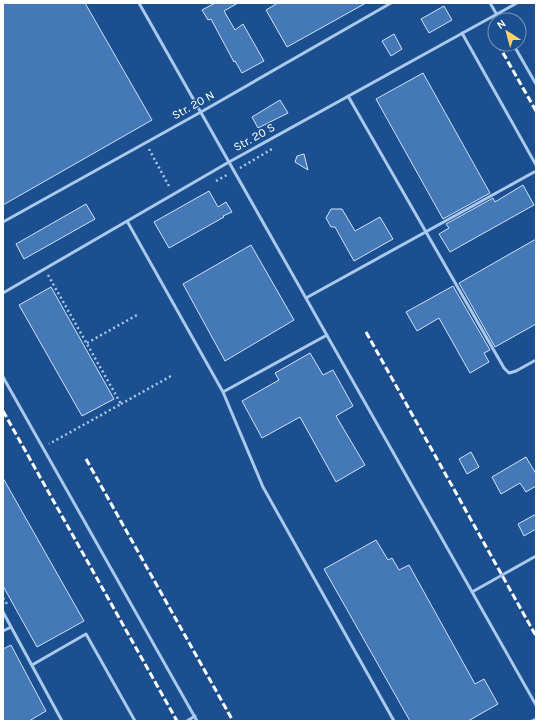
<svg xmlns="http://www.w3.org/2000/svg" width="539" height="724" font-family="Karla,sans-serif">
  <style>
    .building { fill: #4478b7; stroke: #cfe3fa }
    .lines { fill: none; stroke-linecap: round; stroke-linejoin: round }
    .path { stroke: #a9c9ee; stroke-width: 2.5; stroke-dasharray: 2 3; stroke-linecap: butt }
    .service { stroke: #a9c9ee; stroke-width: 3 }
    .rail { stroke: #fff; stroke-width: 3; stroke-dasharray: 7 3; stroke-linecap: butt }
    .labels { text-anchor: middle; stroke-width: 3; stroke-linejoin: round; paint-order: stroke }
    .street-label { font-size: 12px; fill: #fff; stroke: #1b4f8f }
  </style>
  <rect width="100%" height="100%" fill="#1b4f8f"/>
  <path class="building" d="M3,3h82l67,117 -149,85z
    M215,3h23l-14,8 11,19 8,-6 21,37 -22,12 -7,-12 -1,1 -23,-43 -3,1 -6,-10z
    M278,3h88l-79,44 -21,-37z
    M444,6l8,14 -23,13 -8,-14z
    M394,34l8,15 -11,7 -9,-15z
    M423,73l67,120 -47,26 -67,-120z
    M280,100l8,13 -30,15 -6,-11z
    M304,154l4,16 -13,-8 2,-6z
    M523,185l11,20 -84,47 -11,-18 10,-6 -3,-4 47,-26 2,4z
    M209,191l9,16 8,-5 6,10 -9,4 1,1 -55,31 -15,-26z
    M86,204l9,15 -71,40 -8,-15z
    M331,209h11l13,22 25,-14 13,22 -39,22 -19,-34h-4l-5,-9z
    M536,239v85l-41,23 -36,-64z
    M251,245l43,75 -69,41 -42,-77z
    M453,286l37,64 -6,3 5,9 -19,11 -31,-55 -22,13 -11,-19z
    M51,287l63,112 -32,17 -63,-111z
    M310,353l13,22 10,-5 20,36 -17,10 29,49 -29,17 -36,-65 -38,21 -20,-37 37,-21 -4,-7z
    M471,452l8,15 -12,7 -8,-15z
    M526,457l10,17v12l-10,6 -6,-9 -19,11 -9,-17z
    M3,478l81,143 -47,26 -34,-61z
    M536,514v15l-12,7 -6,-12z
    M376,540l12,20 4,-2 7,12 10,-5 66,119 9,-5 14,25 -30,17h-58l-86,-152z
    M11,645l35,66 -17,10h-26v-72z"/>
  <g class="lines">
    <path class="path" d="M149,149l21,39
      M240,168l32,-19
      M216,181l11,-6
      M48,275l73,129 -72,40
      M87,343l50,-28
      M121,404l50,-28
      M3,598l4,6"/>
    <path class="service" d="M139,3l397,702
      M490,3l10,17
      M462,33l74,132
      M513,44l23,40
      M348,96l156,272 5,5 7,-2 20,-11
      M127,221l96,171 40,95 131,234
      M3,222l198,-110 190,-109
      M3,293l226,-131 288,-159
      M306,298l230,-127
      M3,377l194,344
      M223,392l104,-57
      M472,592l64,-36
      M3,612l59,109
      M3,631l8,-4
      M32,665l54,-31 49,87
      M187,721l8,-5
      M532,721l4,-2"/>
    <path class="rail" d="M494,36l1,2
      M498,44l38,67
      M366,332l170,304
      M3,411l174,310
      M86,459l147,262"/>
  </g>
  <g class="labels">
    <g class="street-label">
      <text transform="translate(193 105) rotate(-29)" y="4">Str. 20 N</text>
      <text transform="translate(254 137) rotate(-29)" y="4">Str. 20 S</text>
    </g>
  </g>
  <rect width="539" height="724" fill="none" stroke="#ffffff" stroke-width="8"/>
  <g transform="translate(507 32) rotate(324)"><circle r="19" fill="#1b4f8f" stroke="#7695bc"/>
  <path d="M0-3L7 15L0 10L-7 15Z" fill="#ffd166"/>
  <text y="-6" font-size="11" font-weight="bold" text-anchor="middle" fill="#ffffff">N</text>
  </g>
</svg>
